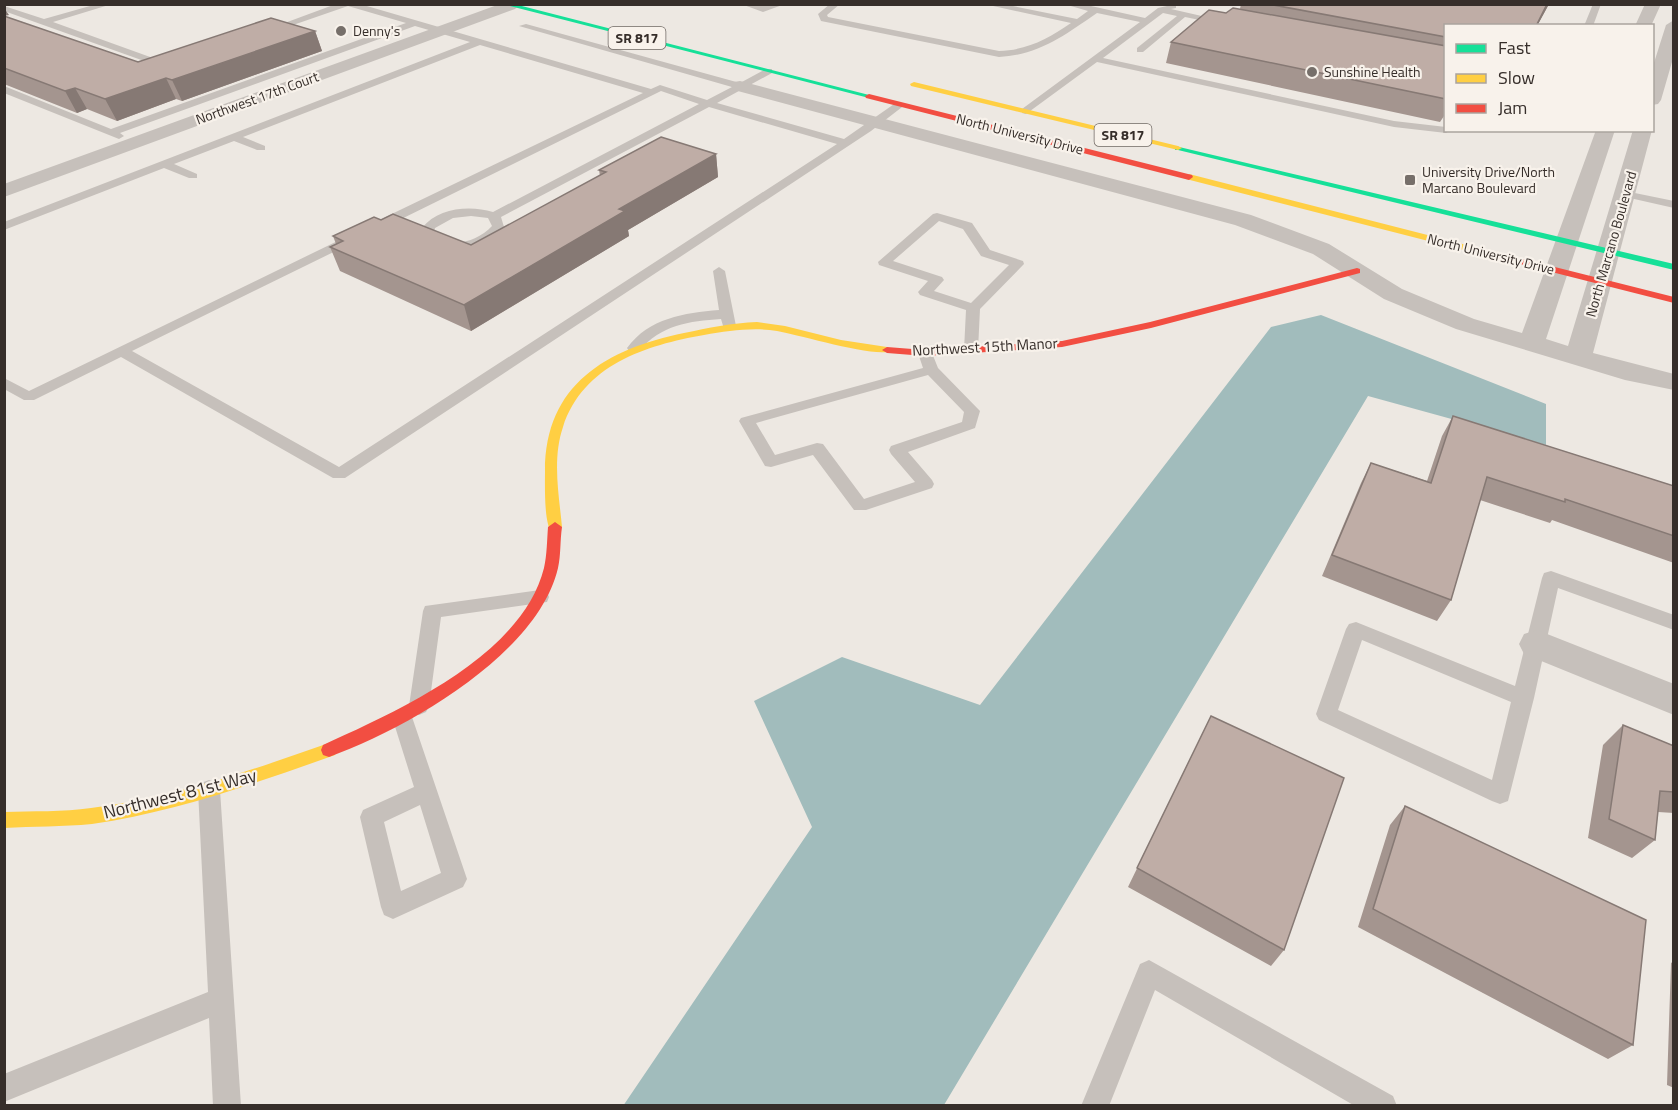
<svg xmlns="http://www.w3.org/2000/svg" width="1678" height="1110" font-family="'Titillium Web',sans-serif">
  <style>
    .water { fill: #a1bcbc }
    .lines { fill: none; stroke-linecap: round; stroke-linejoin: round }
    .lane { fill: #c6c0bb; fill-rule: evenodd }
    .street { fill: #c6c0bb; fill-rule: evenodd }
    .fast { fill: #16e098; fill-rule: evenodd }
    .slow { fill: #ffcf43; fill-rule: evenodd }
    .jam { fill: #f24e42; fill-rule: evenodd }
    .wall { fill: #a4958f }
    .shaded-wall { fill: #867974 }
    .building { fill: #bfada6; stroke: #867974; stroke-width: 1.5 }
    .poi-dot { fill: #766f6a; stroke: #f8f2eb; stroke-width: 2 }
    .labels { text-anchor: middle; stroke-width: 4.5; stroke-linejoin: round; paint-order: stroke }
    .far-poi-label { font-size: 14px; fill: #362e2a; stroke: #f8f2eb; text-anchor: start }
    .shield { fill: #f8f2eb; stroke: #706964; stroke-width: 1.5 }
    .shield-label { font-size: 14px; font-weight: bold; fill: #362e2a }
    .far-street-label { font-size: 14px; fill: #362e2a; stroke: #f8f2eb }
    .street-label { font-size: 15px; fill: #362e2a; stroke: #f8f2eb }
    .near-street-label { font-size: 18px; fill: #362e2a; stroke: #f8f2eb }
  </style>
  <rect width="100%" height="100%" fill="#ede8e2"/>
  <path class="water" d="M1321,315l225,89v41l-178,-49 -424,709 -321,1 189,-279 -58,-126 88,-44 138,48 291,-378z"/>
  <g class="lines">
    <path class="lane" d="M97,4h15l-59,18 111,40 9,-1v4l-12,2 -157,-56v-5l40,13z
      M336,4h24l291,85 9,-4 47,15 25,-13 -213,-61 7,-2 214,59 26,-14h6v4l-55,30 127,36 53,-37 9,2 -35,27 -526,347h-12l-212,-121 -87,43h-10l-20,-11v-11l25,13 323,-157 6,4 -2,3 -224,110 207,116 498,-323 -128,-37 -208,110 3,10c-17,23 -62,35 -83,10l1,-9c16,-20 47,-23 71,-16l206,-108 -38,-13 -280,138h-8v-6l270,-130 -163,-48 -237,92 22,9v4h-8l-23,-9 -60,23 23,10v4h-8l-25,-10 -160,62v-8l466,-180 -55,-16 -295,107 4,3 -5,3 -115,-46v-7l107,43 295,-106 -58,-17 -78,27 -7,-2zM471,216l17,2 4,8c-15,16 -41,23 -59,10l2,-8 18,-10z
      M741,4l22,2 22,-2 -22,8z
      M830,4h10l-13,11 1,2 171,34c28,-1 49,-12 72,-28l-87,-19h19l74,15 11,-8 -24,-7h18l63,14 13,-10 18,-4v4l-5,1 57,13 -4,3 -39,-8 -42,35h-6v-4l40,-32 -14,-3 -60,45 291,63 52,6v3h5l-5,3 -52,-6 -297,-65 -71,52 -4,-1v-4l118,-87 -43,-9c-32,22 -58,42 -98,44l-178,-36 -3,-7z
      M1593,4h8l-8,22h-9z
      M1625,191l49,10v7l-53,-12v-4z
      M937,213l35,10 18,27 33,11 1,3 -44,45 -2,41 -2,3 -5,1 -7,-4 2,-40 -46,-15 -2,-3 10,-11 -49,-16 -1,-3 55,-48zM939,221l24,8 18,27 28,9 -38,38 -37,-12 10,-11 -2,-3 -49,-16z
      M719,267l6,4 11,55 -2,3h-10l-3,-10c-32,2 -60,6 -82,32h-10l-2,-3c22,-30 57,-35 92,-38l-6,-39z
      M925,349l7,4 6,15 42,43 -5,17 -67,24 24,28 2,4 -2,4 -66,22h-12l-41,-55 -42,12 -6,-1 -26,-45 2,-3 182,-50 -5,-15zM928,375l36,37 -2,10 -71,24 -2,4 2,4 24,28 -51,17 -41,-55 -6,-1 -42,12 -19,-32z
      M1551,571l123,44v15l-116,-42 -24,110 -26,103 -8,3 -8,-3 -173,-81 -3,-6 30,-85 3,-5 7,-2 159,64 27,-108 2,-5zM1362,640l149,62 -19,78 -154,-70z
      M540,590l7,2 2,5 -2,5 -106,15 -12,89 -3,6 -7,3 -7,-3 -3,-6 14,-95 2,-5z
      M402,708l7,3 3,6 55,162 -4,8 -70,32 -9,-4 -3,-8 -21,-90 3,-7 51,-23 -22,-70 3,-6zM420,805l21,68 -40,18 -17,-69z
      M209,780l8,3 3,7 21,316h-28l-4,-88 -205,84v-28l204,-82 -10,-202 3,-7z
      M1149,960l244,136 4,10h-42l-200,-116 -46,116h-28l59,-142z"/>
    <path class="street" d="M500,4l18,2 -3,3 -511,188v-13z
      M1645,4h16l-10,22h-16z
      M1674,20v35l-13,45 -3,4 -6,1v-36l14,-44z
      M740,81l511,134 78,29 73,45 72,30 48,14 74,-203h19l-69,209 22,7 65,-216h19l-59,223 81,21v16l-49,-10 -169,-51 -72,-30 -71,-45 -78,-29 -501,-135 -3,-4 3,-4z
      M1537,630l137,54v31l-150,-61 -5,-10 5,-10z"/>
    <path class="fast" d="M502,4h12l359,92 -4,2z
      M1175,146l499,118v6l-496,-120h-3z"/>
    <path class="slow" d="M914,82l264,64 4,2 -4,2 -267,-64 -1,-2z
      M1189,174l305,78 2,2 -5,3 -305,-78 -1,-2z
      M757,322l28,4 56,14 46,7 5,3c-11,10 -95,-16 -115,-19 -25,-4 -48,0 -73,4 -58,10 -121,30 -141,92 -11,32 -4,68 -1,100l-7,5 -5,-2c-6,-13 -5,-44 -5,-59 0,-87 62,-122 139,-138 24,-5 48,-10 73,-11z
      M329,743l6,2 2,5 -2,5c-79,28 -160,57 -243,69 -29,3 -59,2 -88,4v-16c29,-1 59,0 87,-4 82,-10 161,-38 238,-65z"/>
    <path class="jam" d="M869,94l323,81 1,2 -4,3 -323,-82 -1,-2z
      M1491,251l183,46v6l-186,-47 -2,-2z
      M1357,268l3,1v4l-209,55 -89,19 -137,9 -38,-3 -5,-3 5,-3 38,3 137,-9 88,-19z
      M555,522l7,5c-2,13 -1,28 -4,41 -20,86 -151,161 -229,189l-6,-2 -2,-5 2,-5c75,-34 199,-89 221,-177 3,-13 3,-28 4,-41z"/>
  </g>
  <path class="wall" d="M1241,4h308l-12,22h-91v87l-6,9 -274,-59 5,-21 55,-29 14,-4z
    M4,16l134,46 177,-31 7,20 -140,50 -6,-2 -59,22 -30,-12 -10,4 -73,-29z
    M716,154l2,23 -90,53 1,6 -158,95 -131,-60 -10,-24 6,-3 -3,-8 48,-16 90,25 129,-69 -1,-6z
    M1453,416l221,70v77l-122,-43 -2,3 -70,-23 -29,100 -14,21 -115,-45 39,-93 10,-20 56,18 15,-45z
    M1211,716l73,234 -13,16 -143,-79z
    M1623,725l51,21v67l-16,-1 -3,28 -23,18 -44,-20 15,-93z
    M1405,806l228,239 -25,14 -250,-132 32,-102z
    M1674,961v127l-7,-3 4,-122z"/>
  <path class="shaded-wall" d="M1547,4h2l-12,22h-1z
    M4,8l5,7 -5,1z
    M315,31l7,20 -140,50 -10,-21z
    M166,78l10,21 -59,22 -12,-22z
    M75,88l12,21 -10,4 -12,-22z
    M716,154l2,23 -90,53 1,6 -158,95 -7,-26 155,-96z"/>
  <path class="building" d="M1268,4h279l-11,22h-90v11z
    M1233,8l213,38v53l-275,-57 38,-32 17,3z
    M4,16l134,46 133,-44 44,13 -143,49 -6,-2 -61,21 -30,-11 -10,3 -61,-23z
    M661,137l55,17 -97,55 6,2 -161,94 -134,-58 13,-6 -10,-5 41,-19 7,3 12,-6 78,31 135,-73 -7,-2z
    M1453,416l221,70v50l-109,-37v3l-78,-25 -36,123 -119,-45 39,-92 60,20z
    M1211,716l133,62 -60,172 -147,-82z
    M1623,725l51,21v46l-14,-1 -5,49 -46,-21z
    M1405,806l241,114 -13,125 -260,-136z"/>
  <g class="poi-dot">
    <circle cx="341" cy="31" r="6"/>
    <circle cx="1312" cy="72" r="6"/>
    <rect x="1404" y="174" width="12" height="12" rx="3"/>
  </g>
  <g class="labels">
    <g class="far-poi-label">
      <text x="353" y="36">Denny's</text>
      <text x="1324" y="77">Sunshine Health</text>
      <text x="1422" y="177">University Drive/North<tspan x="1422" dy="16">Marcano Boulevard</tspan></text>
    </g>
    <g class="shield">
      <rect x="608.5" y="27" width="57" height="22" rx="4.5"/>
      <rect x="1094.5" y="124" width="57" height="22" rx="4.5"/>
    </g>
    <g class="shield-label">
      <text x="637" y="43">SR 817</text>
      <text x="1123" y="140">SR 817</text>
    </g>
    <g class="far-street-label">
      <text transform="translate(257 98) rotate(-20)" y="5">Northwest 17th Court</text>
      <text transform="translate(1020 134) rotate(14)" y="5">North University Drive</text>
      <text transform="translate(1611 244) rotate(-74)" y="5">North Marcano Boulevard</text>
      <text transform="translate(1491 254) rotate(14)" y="5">North University Drive</text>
    </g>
    <g class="street-label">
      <text transform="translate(985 347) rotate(-3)" y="5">Northwest 15th Manor</text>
    </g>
    <g class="near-street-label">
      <text transform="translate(180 794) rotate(-14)" y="6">Northwest 81st Way</text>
    </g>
  </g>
  <rect width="1678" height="1110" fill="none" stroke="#362e2a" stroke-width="12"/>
  <rect x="1444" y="24" width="210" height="108" fill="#f8f2eb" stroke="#aaa49e" stroke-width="1.5"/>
  <rect x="1456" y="44" width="30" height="9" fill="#16e098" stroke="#aaa49e" stroke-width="1.5"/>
  <text x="1498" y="54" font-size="18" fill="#362e2a">Fast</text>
  <rect x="1456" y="74" width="30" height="9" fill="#ffcf43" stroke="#aaa49e" stroke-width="1.5"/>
  <text x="1498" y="84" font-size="18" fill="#362e2a">Slow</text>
  <rect x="1456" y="104" width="30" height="9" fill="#f24e42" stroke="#aaa49e" stroke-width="1.5"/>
  <text x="1498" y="114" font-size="18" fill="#362e2a">Jam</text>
</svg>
